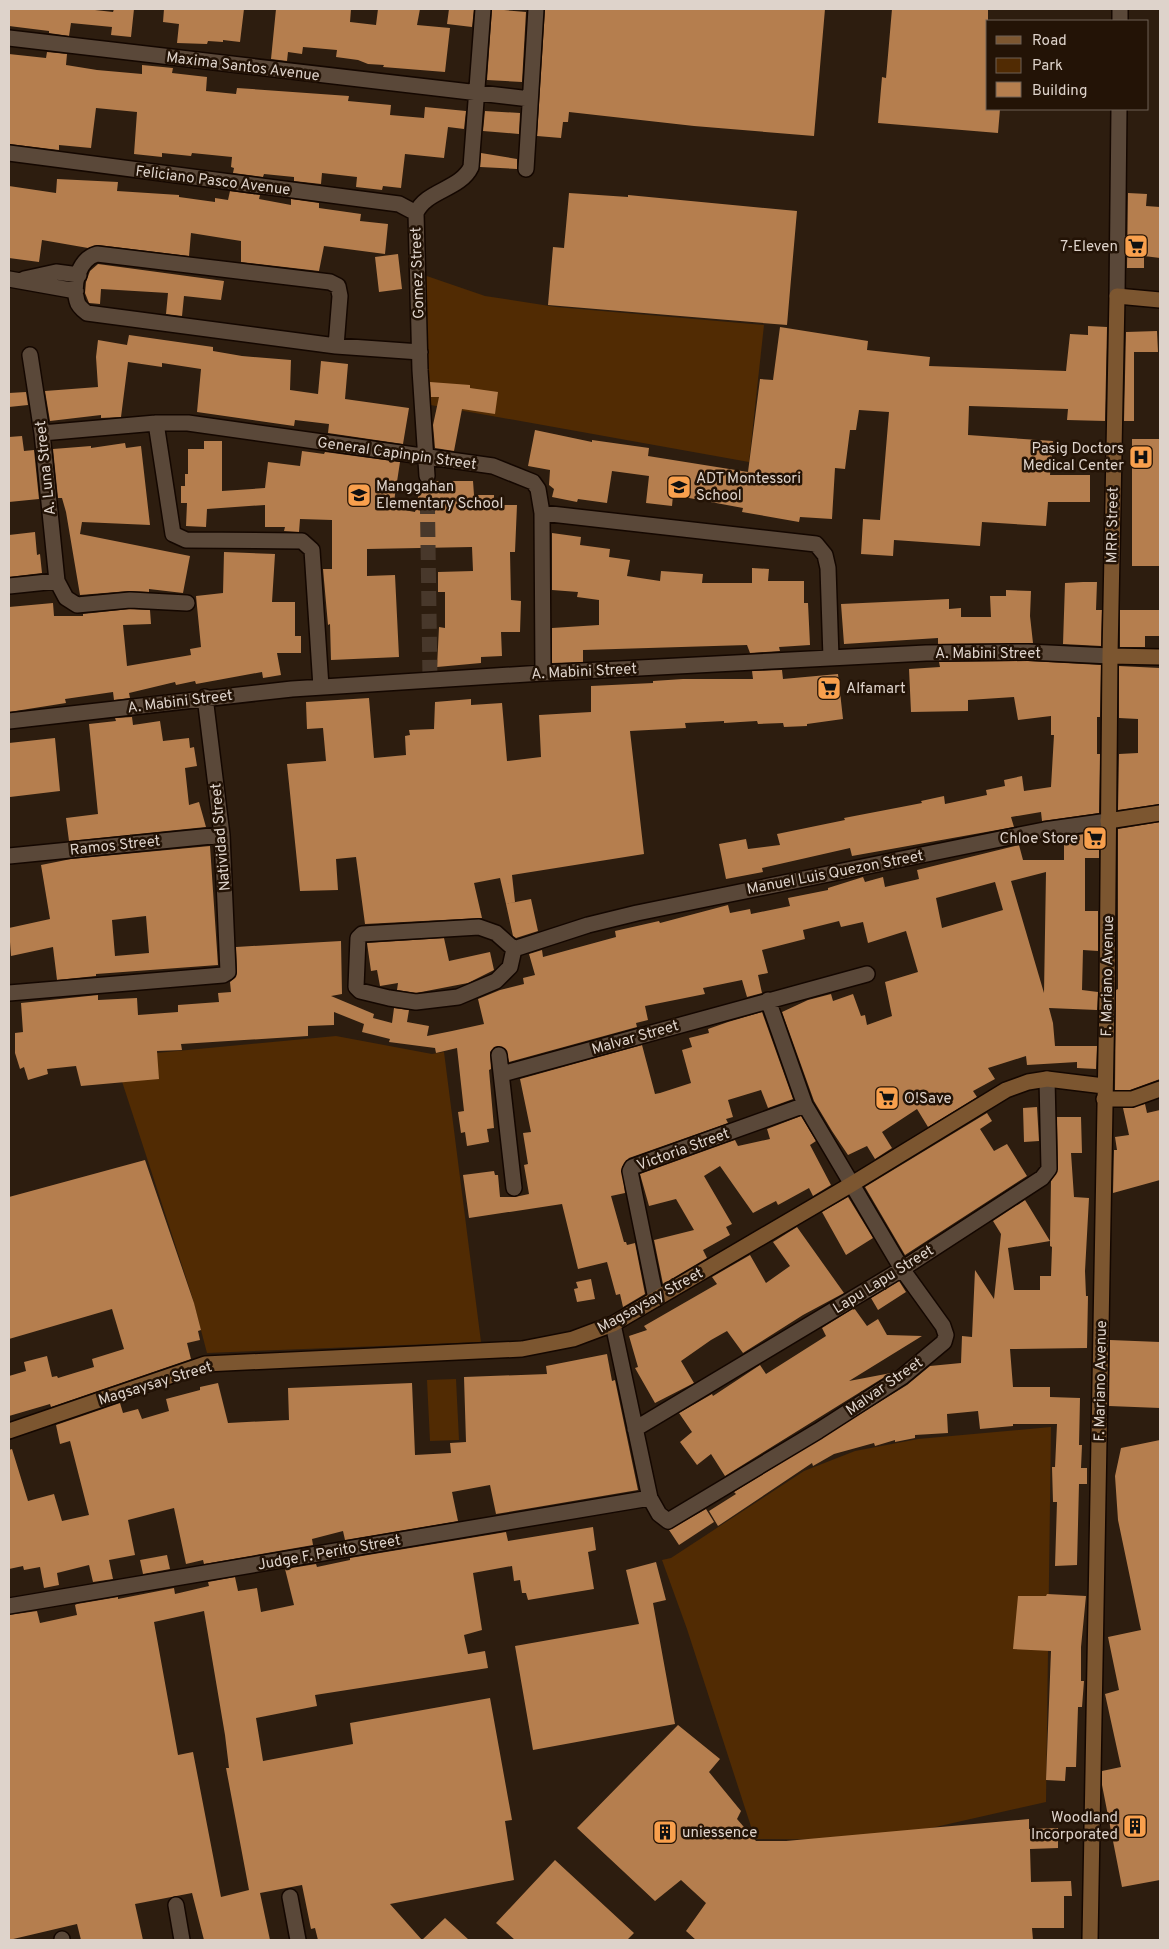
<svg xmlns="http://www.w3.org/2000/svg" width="1169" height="1949" font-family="Overpass,sans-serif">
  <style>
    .green { fill: #512b03 }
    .building { fill: #b57e4e; fill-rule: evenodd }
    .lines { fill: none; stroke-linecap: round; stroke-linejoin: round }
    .street-tunnel { stroke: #48382b; stroke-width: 15; stroke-dasharray: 15 8; stroke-linecap: butt }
    .street-casing { stroke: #140700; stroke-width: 18 }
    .secondary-casing { stroke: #140700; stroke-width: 18 }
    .street { stroke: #5a4839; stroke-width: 15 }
    .secondary { stroke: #7c5630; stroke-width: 15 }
    .labels { text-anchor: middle; stroke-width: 5; stroke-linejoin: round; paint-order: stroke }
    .street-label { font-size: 15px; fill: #ded3cb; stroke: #231306 }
    .poi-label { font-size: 15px; fill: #ded3cb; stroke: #231306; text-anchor: start }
  </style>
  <rect width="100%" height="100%" fill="#2d1d0f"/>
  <path class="green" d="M418,273l67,23 71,11 208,18 -15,137 -324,-58z
    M336,1036l96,18 12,-2 37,290 -274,11 -15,-57 -78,-239z
    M456,1379l3,61 -29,1 -3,-61z
    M1051,1427l-5,375 -168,38 -123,-1 -68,-210 -25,-69 9,-2 133,-87 51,-20 63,-12z"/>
  <path class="building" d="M9,9h77l27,3 1,-3h20l-3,28 -20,-2 1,-8 -41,-4 -2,13 -20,-3v-2l-40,-5z
    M164,9h80l-4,33 -17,-2v2l-15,-1 -1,3 -30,-1 2,-19 -16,-2z
    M276,9h75l-1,13 26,3 2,-16h42l-3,16 33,3 -5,44 -62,-5 1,-2 -16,-1 -10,-4 -22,-3 1,-7 -34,-3 -1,7 -14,-2 -1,9 -16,-2z
    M449,9h25l-2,18 -25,-3z
    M492,9l34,3 -4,70 -35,-2z
    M545,9h280l-11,127 -120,-10 -125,-14 -1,10h-5l-2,16 -24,-2z
    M892,9h96v100h12l-2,24 -120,-10 4,-46 4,1z
    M47,52l20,2 -1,11 31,5 45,4v-9l31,3 -1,5 35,4 -1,14 30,3 1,-6 112,8 -1,5 43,4 -1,10 34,3 1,-11 41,4 -2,18 -16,-2 -4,31 -39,-4 -4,34 -18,-2 -1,4 -26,-3 1,-10 -35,-4 -1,11 -27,-3v-4l-30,-3 -1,3 -30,-4 1,-5 -3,-1 1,-10 -40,-4 -1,3 -29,-3v4l-28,-3 3,-42 -41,-4 -5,40 -32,-3v5l-50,-6v-90l37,4z
    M485,111l35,2 -1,21 -36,-3z
    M481,153l36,6v10l-37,-2z
    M57,179l61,3 -1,9 62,4v2l36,5v-4l13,2 2,-9 30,4 -1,4 32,6v-6l28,4v5l42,6 -1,7 28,3 -3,30 -61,-8 -5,25 -78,-9v-21l-50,-8 -2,23 -91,-11 -10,3 -46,-8 -3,22 -30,-4v-72l47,7z
    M569,193l59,4v-2l169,16 -10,114 -239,-20 5,-58 11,1z
    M1128,193l19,1 -1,12 14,1v51l-16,-2v12h-17z
    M398,254l4,35 -23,3 -4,-35z
    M98,264l126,17 -3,19 -37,-4 -2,20 -16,-2 2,-21 -67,-4 -1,15 -11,-1 -4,-10 1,-11 4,-11z
    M1088,326l19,1 -2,94 -38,-1 1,-11 -99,-3 -1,29 85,6 -3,34h40v27h-42l-2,24 -64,-4 -2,24 -86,-6 -1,16 -32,-2 2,-35 17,1 9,-108 -30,-2 -3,20h-6l-5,39 -10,-1 -3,51 -32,-2 -1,5 -57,-10 1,-4 -70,-13 -1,11 -26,-3 3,-27 -37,-5 -5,32 -29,-4 -1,3 -25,-5 2,-8 -5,-4 1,-15 -22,-4 7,-36 57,12v-2l57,8 -1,8 100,16 12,-93 13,1 7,-53 88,14 -1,9 63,7 -1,9 137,5 4,-37 18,1z
    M1157,331l1,21h-24v69h-10l2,-89z
    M129,335l84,12v4l29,5 49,4 -1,30 28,4 3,-33 27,3 -3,35 64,9 -6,36 -75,-11 1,-9 -34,-4 -1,6 -97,-14 4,-43 -39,-6v4l-34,-5 -7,55 -20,1v-3l-51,6 -5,-30 53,-4 -2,-30 2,-17 29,5z
    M430,382l40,3v3l28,4 -3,22 -33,-5 -8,42 -19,-3 -2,-23 6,-28h-8z
    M26,392l2,13 -19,2v-14z
    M22,436l2,15 10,-1 5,49 -30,3v-65z
    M1132,439h28v127h-28z
    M204,441h18v50l43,-3 3,-26 32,4 2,-15 22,3 1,-2 75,10 -7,46 22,4 6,-29 7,2 7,-4h38l1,14h20v10h23l-2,47h-5l1,48 10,1 -1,31h-19l1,24 -21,1v6l-44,4 2,-40 6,1v-36h-7v-20l35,-1 -1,-24 -105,2v27l28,-1 4,82 -68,3 -1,-36 -2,1 -5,-56h9v-49l-32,-1 -1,13 -15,-1 1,-4h-20v-22l-58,4 -1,18 -20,-1 1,-23h-6v-17h4v-12h3v-25h16z
    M125,443l1,5 15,-2 9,79 -68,-3 -2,12 110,22 -7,37 -34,-4v3l-20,-1 -49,4 -14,-83 -4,-14h-4l-5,-49 38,-3v2z
    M35,532l2,23 3,-1 2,19 -33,4v-42z
    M552,533l29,4 -1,8 30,4 -1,8 21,3 -3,16 33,5 1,-10 42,3 -1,9h50v-15l17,1 -1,12h36v22h4l2,42 -31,2 1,4 -30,2 -3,-8 -164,5v12l-31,1v-35l47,-3v-25l-22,-3 1,-5 -26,-2z
    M224,552l51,2 -3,48h23v34h6v17h-24l4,22 -18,3 -1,-6 -66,12 -1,-3 -19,4 -1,-3 -46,11 1,5 -16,2 -1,-8 -48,7 1,4 -57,9v-105l44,-4 1,13h29v-2l47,-5 20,1 1,14 -28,1 4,41 64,-11 -1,-6 11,-2 -5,-51 27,-3z
    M1083,582h14l-1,28h6l-1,36 -38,-2 2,-61z
    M1006,590l25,1 -1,25 3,27 -95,1v-6l-94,6 -3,-40 108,-5v10l12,-1v9h30l-1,-21h16z
    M1120,610h40v26h-15v11h-25z
    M1028,661l73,4 -1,52h-3v37h3l-1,59 -57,8 -1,-9 -30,5 3,10 -162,29 -2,-8 -88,20 1,4 -37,7 -7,-35 27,-5 2,10 32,-4 -3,-11 68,-14 -1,-2 78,-15 -1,-2 23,-5 1,8 42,-9 -1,-5 19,-4 -1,-6 18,-4 2,15 27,-4 3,-52h-3v-19l-33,4 -4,-23 -46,3v11l-57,1 -2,-43 31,-2 -1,-5z
    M1119,666l41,2v136l-42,6 1,-56 19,-1v-34l-19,-1z
    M782,670l1,9 55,-5 5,45 -36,5v2l-23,1 -1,-4 -25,1 -1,-3 -33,2v-2l-39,2 1,5 -56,3 14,123 -132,21 3,27 -9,2 -6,-26 -26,5 8,35 -117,6 -9,-67 -20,2 2,31 -38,1 -13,-127 39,-3 -3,-33 -16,1 -1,-27 63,-4 5,60 32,-3 -1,-19 5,-1 -1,-5 25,-1 1,-27 36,-3v6l31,-2 5,58 34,-4 -2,-42 52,-3v-26l62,-3v-2l30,-2h70l-1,-8z
    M132,717l1,8 27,-4 3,20 26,-3 1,10 4,-1 3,19 -12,2 4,37 10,-3 7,25 -137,14 -3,-23 32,-4 -9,-90 27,-3 -1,-3z
    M55,738l5,53 -50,6 -1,-54z
    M1160,822v257l-30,11h-15l1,-100 2,-1v-160z
    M1099,832v26h-14v53h13v40l-15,-1 -1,40 16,2 -1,18 -48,-2 4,15 2,23h42l-1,23 -19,-1v-6l-50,3 -1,-9 -38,12 7,11 -22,12 4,6 -49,30 -11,-18 -35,23 10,16 -17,11 -8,-13 -19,9 -16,-24 -18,-30 -32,-89 26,-12 23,-6 2,7 20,-7 8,22 4,-1 2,10 25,-9 -7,-34 33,-10 -12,-41 -38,12 -5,-21 -22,5 -2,-6 -36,9 2,9 -43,11 6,23 -10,2 4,18 -15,4 -5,-17 -39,8 2,6 -60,12 3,14 -12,3 1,4 -128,35 -3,-13 -8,-3 -4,1 -4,5 1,17 -2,1 5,58 -7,1 2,13 -22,4 -2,-14 -4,1 -3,-21 6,-1 -7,-63 -21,5 -1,-5 -46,-6 1,-3 -28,-7 2,-8 -30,-12v13l-26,1v10l-127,8 1,6 -25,1 2,28 -78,7 -5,-20 -29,3 1,5 -20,6 -4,-13 -4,2 -5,-16v-20l8,-1 -2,-29 77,-8v5l39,-2 1,17 40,-3v-7l41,-3 -1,-9 13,-1 -1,-10 6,-5 1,-5 -1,-25 105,-6 1,53 -11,2 43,18 -1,4 19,5 2,-15 15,2 -2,12 22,4 -2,10 25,-5 32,-7 -6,-25 22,-9 24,-6 -1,-6 12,-3 -6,-21 13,-4 1,7 73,-20 -1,-6 44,-10 1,2 68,-18 2,8 20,-4 1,5 39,-8 -2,-8 40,-8v-2l35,-11 2,5 18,-5 2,10 34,-8 -2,-9 102,-25 4,15h41v-23zM1046,872l-2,121 -33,-112zM995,882l8,28 -61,18 -6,-30z
    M210,846l8,119 -122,9v2l-39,4 -4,-33 -42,9 -2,-28 41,-9 -9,-54 30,-6zM146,916l3,37 -34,3 -3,-36z
    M531,899l7,32 -22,7 -3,-2 -7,-32z
    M444,938l5,23 41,-9 4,18 -26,13 -52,10 -19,-3 1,-7 -18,3 -3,-16 -6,1 -4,-28z
    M762,1012l31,87 -25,9 -7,-18 -33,10 5,17 -7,2 2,4 -99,35 -7,9 3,26 -14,3 13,46h2l1,3 8,-2 10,51 -22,13 -3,-13 -4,1 -9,-33 -29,7 -16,-65 -93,14 -6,-43 31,-4 1,4h3l2,22h15l14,-3 -5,-29 4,-1 -5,-31 8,-1 -11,-53 122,-34 13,49 5,-1 31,-10 -9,-33 10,-3 -3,-9 20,-5 -1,-4 20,-7z
    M1145,1104l2,9 13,-3v70l-47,13 1,-43h3l-2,-13 14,-2 -6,-27z
    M1037,1107l2,34 -15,1 -1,-34z
    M987,1113l5,8 -12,8 14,22 13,-7 20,32 -122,79 -40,-68z
    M801,1116l15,25 -6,4 21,40 -18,11 -4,-8 -31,17 -2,-4 -23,12 -33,-47 -16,10 28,48 -6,3 4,8 -27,15 4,8 -44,26 -9,-44 40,-10 -18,-31 -27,7 -9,-32 95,-34 3,6 32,-7 -3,-10z
    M1057,1117h24l1,36h-11l3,44 15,1 -4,73 1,25h2l-1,52 -77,1 3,38h37v10l30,1 -1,47h3l-1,23h6v16h-8l-2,81 -22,1 2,-64h-4l-1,-35h3l2,-43h-44v2l-33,3 -2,-18 -31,3 1,19 -33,2v3l-20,4v-2l-20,6 -1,-3 -40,11 -21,12 -1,-3 -94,63 -9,-15 27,-17 -2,-2 173,-107 23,-19 31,-3 1,-27 10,1 3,-67 19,29 7,-65 -8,-13 32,-21 25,41 1,-60 7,-12zM1050,1241v5l2,1 -1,29h-11v14h-26l-6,-42z
    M145,1160l49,143 7,27 -3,1 2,9 -13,3 4,16 -140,48 -1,-3 -41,12v-40l17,-5 -2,-9 23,-6 5,21 5,-1 1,2 36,-11 -2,-8 32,-10 -12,-40 -103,30v-142z
    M848,1197l25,41 -27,17 -24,-43z
    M797,1227l47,66 -41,22 -60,38 -16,-22 -16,9 -30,21 13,22 -39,20 -20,-35 3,-1 -9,-31 18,-6 -3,-4 73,-42 -5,-7 38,-22 16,28 24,-17 -17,-24z
    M591,1279l4,20 -18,3 -3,-13 4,-1 -2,-6z
    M899,1281l7,11 -28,18 -7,-12z
    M854,1308l13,18 11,-7 9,16 35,1 -73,45 42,-8 -166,103 -14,-22 -14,11 -17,-23 12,-10 -13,-19 33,-19 1,2 47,-31 6,9 60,-38 -4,-8z
    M1110,1340l50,2v66l-51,-2z
    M607,1354l5,27 3,-1 23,110 -142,24 -6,-29 -38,7 6,29 -113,19 -2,-9 -31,8 1,6 -109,19 -1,-4 -17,4 -12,-56 -46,12 7,35 -26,5 4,19 -20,3 -4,-17 -32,8 2,12 -15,3 -4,-21 -16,3 -1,-4 -14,3v-119l3,-1 16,52 26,-7 8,27 27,-6 -19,-74 -10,3 -4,-19 64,-22 3,10 15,-4 4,10 27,-8 -3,-12 34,-9v-3l18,-4 10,40 61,-3 -1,-32 124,-5 3,72 36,-2 -1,-10 16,-1 -2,-65 83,-3 -1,-8z
    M1160,1440v440l-38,7 -20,-102v-14l19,-4 -16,-73 14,-4 -11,-53 33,-7 -23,-110 -3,-44 6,-28z
    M706,1509l8,13 -35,23 -10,-15z
    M593,1527l3,23 -8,2 6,37 -66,11 -2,-7h-4l-2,-13 -6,1 -2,-15 -39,7 9,57 -18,5 4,19 17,-3 3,17 -173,27 2,11 -61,12 7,43 90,-17 -3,-21 140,-25 22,122 -7,1 9,59 -124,24 32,36 23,-22 24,22h-151l-3,-12 -4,1 -9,-44 -42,8 10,47h-66l-12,-47 -57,11 8,36h-62l-4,-16 -68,16v-325l28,-4 3,12 37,-8 -2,-10 2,-1 41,-7v2l56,-11 1,6 34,-8 -1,-4 27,-5 3,14 19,-3 4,24 33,-7 -9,-36 31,-5 1,3 33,-7v-2l156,-26 2,9zM204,1611l21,124 4,33h-3l23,122 -28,7 -28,-145 -15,3 -24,-133z
    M167,1555l3,14 -27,5 -3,-14z
    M656,1562l10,38 -13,3 22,121 -142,26 -18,-104 124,-22 -13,-54z
    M1047,1594l39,2 -5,51v34h3l-2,26h-4l-2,60h-10l-1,14 -19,-1 5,-129 -38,-2 5,-53h28z
    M678,1725l42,34 -11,13 32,39 -4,8 19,22h30l243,-22v10l29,-1v20l-28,1 1,33 40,-1 1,15h-8v32h-32l1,12h-337l-10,-9 20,-28 -25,-23 -26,21 -78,-73z
    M555,1860l79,73 -7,7h-112l-19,-17z"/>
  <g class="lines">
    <path class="street-tunnel" d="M427,476l3,204"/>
    <g class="street-casing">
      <path id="street" d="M1120,21v-12
        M9,38l521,61
        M9,153l390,51 17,9
        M526,169l10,-160
        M9,279l67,12
        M24,279l32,-7 23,3
        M1117,296l2,-187
        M336,346l4,-50 -2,-10 -8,-4 -233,-28c-18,5 -25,30 -20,47 1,5 6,9 10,12l249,33 84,6
        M30,355l12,78 15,148 9,17 11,7 53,-5 57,3
        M156,423l17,111 13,6 116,1 10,9 9,137
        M42,433l114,-10h32l305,43 40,16 5,7 4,24 274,31 9,11 3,13 3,90
        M427,476l-7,-106 -4,-157c10,-23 44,-23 55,-46l12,-158
        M542,513l1,160
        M9,586l48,-5
        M9,721l283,-32 251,-16 383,-20 102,-1 82,4
        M9,856l213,-21
        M479,927l17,6 18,16 -4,18 -14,14 -38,16 -42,5 -27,-4 -29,-7 -4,-4 2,-49 4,-4z
        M514,949l74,-24 49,-12 407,-83 64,-9
        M9,993l214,-18 5,-3 -6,-137 -17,-138
        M499,1055l15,133
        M502,1074l365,-100
        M656,1299l-26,-128 2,-4 173,-62
        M613,1324l37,174 9,16 9,7 150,-90 84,-54 42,-35 2,-7 -3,-9 -41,-57 -97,-164 -37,-105
        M635,1429l267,-160 140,-91 7,-9 -2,-90
        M9,1606l641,-108
        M290,1897l8,43
        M176,1905l6,35
        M62,1939v1"/>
    </g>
    <g class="secondary-casing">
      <path id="secondary" d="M1110,656l50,1
        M1108,821l52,-8
        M1104,1099h28l28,-10
        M9,1431l196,-67 317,-15 51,-10 40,-15 239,-140 154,-94 22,-8 19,-3 57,7
        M1090,1940l17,-945 3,-339 7,-360 43,4"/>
    </g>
    <use href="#street" class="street"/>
    <use href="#secondary" class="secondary"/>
  </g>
  <defs>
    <g id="supermarket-square" transform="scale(1.25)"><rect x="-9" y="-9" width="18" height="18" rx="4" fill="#f9a04d" stroke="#231306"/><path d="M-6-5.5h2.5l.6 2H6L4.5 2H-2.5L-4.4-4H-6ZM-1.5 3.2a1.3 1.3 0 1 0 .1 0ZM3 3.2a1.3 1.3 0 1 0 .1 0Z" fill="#111"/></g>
    <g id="hospital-square" transform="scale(1.25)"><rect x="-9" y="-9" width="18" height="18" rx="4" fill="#f9a04d" stroke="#231306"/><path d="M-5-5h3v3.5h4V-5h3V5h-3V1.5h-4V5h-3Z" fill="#111"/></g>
    <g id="school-square" transform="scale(1.25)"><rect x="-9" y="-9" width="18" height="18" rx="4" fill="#f9a04d" stroke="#231306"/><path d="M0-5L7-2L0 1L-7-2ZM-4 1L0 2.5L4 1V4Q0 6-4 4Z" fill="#111"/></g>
    <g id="building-square" transform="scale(1.25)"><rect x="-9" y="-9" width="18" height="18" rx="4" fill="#f9a04d" stroke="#231306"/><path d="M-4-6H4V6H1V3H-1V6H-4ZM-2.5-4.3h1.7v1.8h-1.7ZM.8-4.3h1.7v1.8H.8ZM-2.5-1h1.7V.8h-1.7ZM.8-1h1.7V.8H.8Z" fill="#111"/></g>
  </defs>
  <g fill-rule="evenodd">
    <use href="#supermarket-square" x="1136" y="246"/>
    <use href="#hospital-square" x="1141" y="457"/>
    <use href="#school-square" x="679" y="487"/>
    <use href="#school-square" x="359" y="495"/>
    <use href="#supermarket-square" x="829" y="688"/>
    <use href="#supermarket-square" x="1095" y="838"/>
    <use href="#supermarket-square" x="887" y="1098"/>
    <use href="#building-square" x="1135" y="1826"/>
    <use href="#building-square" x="665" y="1832"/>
  </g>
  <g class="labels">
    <g class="street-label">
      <text transform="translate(243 66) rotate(7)" y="5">Maxima Santos Avenue</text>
      <text transform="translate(213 180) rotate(7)" y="5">Feliciano Pasco Avenue</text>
      <text transform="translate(417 273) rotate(-92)" y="5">Gomez Street</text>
      <text transform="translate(397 453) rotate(8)" y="5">General Capinpin Street</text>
      <text transform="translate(45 468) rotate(-96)" y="5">A. Luna Street</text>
      <text transform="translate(1112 525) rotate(-89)" y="5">MRR Street</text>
      <text x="988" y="658">A. Mabini Street</text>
      <text transform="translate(584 671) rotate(-3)" y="5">A. Mabini Street</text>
      <text transform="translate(180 701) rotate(-7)" y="5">A. Mabini Street</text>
      <text transform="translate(220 837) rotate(-95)" y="5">Natividad Street</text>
      <text transform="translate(115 845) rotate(-6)" y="5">Ramos Street</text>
      <text transform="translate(835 872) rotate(-11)" y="5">Manuel Luis Quezon Street</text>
      <text transform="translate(1107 976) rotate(-89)" y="5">F. Mariano Avenue</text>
      <text transform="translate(635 1037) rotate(-16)" y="5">Malvar Street</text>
      <text transform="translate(683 1149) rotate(-20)" y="5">Victoria Street</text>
      <text transform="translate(883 1279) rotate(-32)" y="5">Lapu Lapu Street</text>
      <text transform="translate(650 1300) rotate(-29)" y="5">Magsaysay Street</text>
      <text transform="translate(1100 1381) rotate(-89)" y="5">F. Mariano Avenue</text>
      <text transform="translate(155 1383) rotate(-17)" y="5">Magsaysay Street</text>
      <text transform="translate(884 1386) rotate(-35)" y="5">Malvar Street</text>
      <text transform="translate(329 1552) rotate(-10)" y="5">Judge F. Perito Street</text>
    </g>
    <g class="poi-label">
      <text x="1118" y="251" text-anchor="end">7-Eleven</text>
      <text x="1124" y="453" text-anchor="end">Pasig Doctors<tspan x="1124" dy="17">Medical Center</tspan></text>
      <text x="696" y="483">ADT Montessori<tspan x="696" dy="17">School</tspan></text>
      <text x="376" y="491">Manggahan<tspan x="376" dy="17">Elementary School</tspan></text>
      <text x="846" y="693">Alfamart</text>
      <text x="1078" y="843" text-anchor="end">Chloe Store</text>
      <text x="904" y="1103">O!Save</text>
      <text x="1118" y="1822" text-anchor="end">Woodland<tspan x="1118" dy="17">Incorporated</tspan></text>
      <text x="682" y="1837">uniessence</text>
    </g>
  </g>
  <rect width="1169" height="1949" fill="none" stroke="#ded3cb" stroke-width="20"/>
  <rect x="986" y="20" width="162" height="90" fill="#231306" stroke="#6e6055"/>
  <rect x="996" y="36" width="25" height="8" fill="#7c5630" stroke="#6e6055"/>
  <text x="1032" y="45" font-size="15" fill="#ded3cb">Road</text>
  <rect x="996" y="58" width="25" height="15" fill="#512b03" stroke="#6e6055"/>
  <text x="1032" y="70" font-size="15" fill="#ded3cb">Park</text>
  <rect x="996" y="82" width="25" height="15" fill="#b57e4e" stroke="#6e6055"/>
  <text x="1032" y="95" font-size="15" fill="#ded3cb">Building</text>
</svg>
